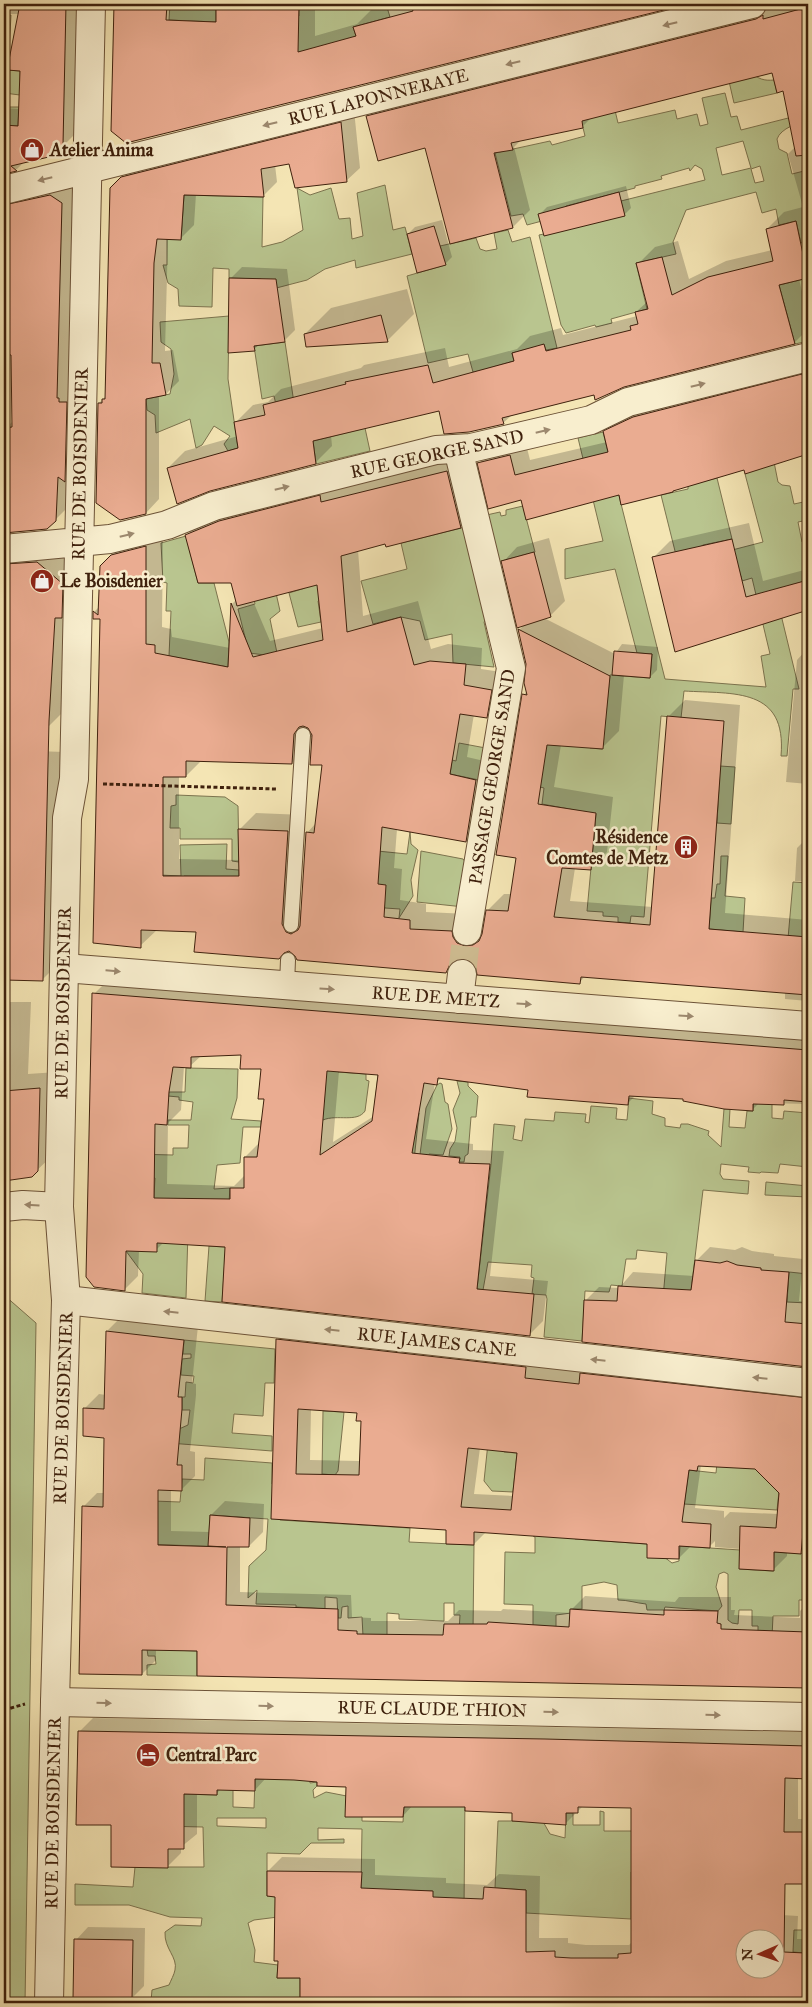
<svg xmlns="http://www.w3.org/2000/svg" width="812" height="2007" font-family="'IM FELL Great Primer',serif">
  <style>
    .green { fill: #b9c58f; stroke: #7c734e; fill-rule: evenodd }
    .shadow { fill: #0003; fill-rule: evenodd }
    .building { fill: #eaac91; stroke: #3f210d; fill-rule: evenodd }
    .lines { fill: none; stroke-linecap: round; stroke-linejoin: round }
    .minor-tunnel { stroke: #d0be93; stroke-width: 28; stroke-dasharray: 28 14; stroke-linecap: butt }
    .service-casing { stroke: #6c5237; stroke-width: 16 }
    .minor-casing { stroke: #6c5237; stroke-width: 30 }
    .tertiary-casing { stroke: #6c5237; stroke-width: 30 }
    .path { stroke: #3f210d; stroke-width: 3; stroke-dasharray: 4 2.5; stroke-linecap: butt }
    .service { stroke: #f8eece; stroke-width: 14 }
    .minor { stroke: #f8eece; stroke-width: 28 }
    .tertiary { stroke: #f8eece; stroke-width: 28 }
    .oneway { fill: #9c886e }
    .labels { text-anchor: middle; stroke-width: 5; stroke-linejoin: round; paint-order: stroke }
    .street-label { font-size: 18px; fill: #3f210d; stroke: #f8eece }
    .poi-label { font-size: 18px; font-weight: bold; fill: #3f210d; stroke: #f8eece; text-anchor: start }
  </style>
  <rect width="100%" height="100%" fill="#f4e5b4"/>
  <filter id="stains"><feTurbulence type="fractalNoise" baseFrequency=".004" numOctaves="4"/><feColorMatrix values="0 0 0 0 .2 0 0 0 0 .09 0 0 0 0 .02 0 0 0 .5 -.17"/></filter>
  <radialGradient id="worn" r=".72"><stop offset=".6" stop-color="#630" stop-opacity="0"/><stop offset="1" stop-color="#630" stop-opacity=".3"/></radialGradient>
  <path class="green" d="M170,4h46v18l-47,-2z
    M230,4h31v12h38v-12h87l4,13 -37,10 3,9 -50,25 -76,-38z
    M11,15l-3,55 12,1v24l-16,-2v-77z
    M751,72c7,7 13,9 23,8l3,13 -43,10 -6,-26z
    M725,93l6,24 6,-1 4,14 67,-17v7c-10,3 -27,8 -31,19l2,10 8,4 5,21 16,-4v71l-7,2 -5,-22 -17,4 -3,-16 -14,4 -6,-21 -70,18 -13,32 3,12 -40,9 11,46 -36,10 1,4 -16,4 -1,-2 -29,8 -5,-8 -22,-90 33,-7 49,-27 84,-21 -3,-11 -7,-4 -5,6 -1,-3 -28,8 1,3 -27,7v2l-69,18 2,8 -41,11 -4,-11 -12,2 -16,-63 55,-12 2,4 33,-9 -6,-25 34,-9 5,21 57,-13 2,9 20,-5 3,12 8,-2 -6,-26zM743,141l8,27 -29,7 -6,-27zM760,166l4,15 -9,2 -4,-14z
    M4,107h15l-1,19 -14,-1z
    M385,185l8,45 12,-3 7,27 -56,14 -1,-8 -30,9 -18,11 -46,12v-13l-32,-1v-9l-16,-1 -1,39 -33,-1 -1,-17 -10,-6 -5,-18h4v-26h14l3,-44 79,2 -1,50 20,-5 21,-12 -6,-42 13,7 21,-7 8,31 11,-1 2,21 11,-3 -6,-43z
    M508,230l4,12 18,-5 27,111 -11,2 -2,-5 -32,8 2,8 -35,10 -6,1 -5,-18 -40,9 -21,-87 38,-11 -5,-19 36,-8 4,11 6,2 11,-2 -3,-16z
    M808,278v63l-13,3 -16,-59z
    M229,316l-1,63 10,69 -10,3 -4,-7 6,-8 -16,-10 -12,19 -6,3 -6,-29 -34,14 -1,-18 -8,-5 -1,-11 24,-5 4,-20 -3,-25 -10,-7 -1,-20z
    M285,342l10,68 -15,12 -6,-26 -12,3 -8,-53z
    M365,428l5,23 -54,13 -3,-23z
    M603,432l62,247 101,8 -5,-31 9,-2 -18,-76 -10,3 -1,-5 -28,-21 50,-13 -18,-68 27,-22 6,30 4,3 8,1 4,18 14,-3v19l-10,2 4,20 6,-1v9l-4,2 4,28 -33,10 24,99h-6l-6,67h-6c6,-69 -47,-62 -97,-65l-3,27 -20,-2 -17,201 -13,-1 -1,7 -12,-1v-5l-15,-1v-4l-16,-1 9,-97 -54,-10 2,-16 -8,-2 13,-56 43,-6 -2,24 12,1 8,-74 40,3 2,-24 -15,-1 -22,-84 -50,10v-30l38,-8 -25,-103z
    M717,478l15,61 -29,6 -25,18 -17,-68 27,-6v-4z
    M523,506l12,46 -41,11 -12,-47 18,-4 1,4 5,-1v-5z
    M469,526l22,87 -7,9 10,45 -41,-4 -1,-29 -27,6 -5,-19 -19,-4 -28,7 -12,-43 46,-12 -6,-26z
    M186,536l12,47h16l15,59 -1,25 -59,-11 2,-45h-5l1,-28 -4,-1 -2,-39z
    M299,572l36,18 -17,11 3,21 -23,5 -9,-34 16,-5z
    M274,584l6,27 -10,8 7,34 -4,3 -24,-3 -11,-44 17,-5 -4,-16z
    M459,743l32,6 -12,31 -29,-6 2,-14 4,1z
    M720,766l15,1 -4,57 -14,-1z
    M176,795l49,2 13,9 1,56 -7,-1v-22h-52v-11h-10l1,-22 5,-1z
    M410,832l1,12 7,6 -7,30 2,16 -14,22 1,-9 -15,-1 -11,-24 -46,-38 79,8z
    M227,844l-1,25 13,1v7l-55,-1v11l-25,-12 22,1 -1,-31z
    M421,851l42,8 7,9 -6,39 -47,-5z
    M721,856h7l-3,40 20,2 -2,34 -34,-3 2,-31h4l2,-14h3z
    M793,882l15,1v46l-2,11 -20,21z
    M339,1055l-1,17 28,2v6l3,1 -4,30c-8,12 -28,3 -42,9l-49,-20z
    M186,1068l52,1 -1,29 -6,21 30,2v6h-18l-3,36 -23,2 -3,24 16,-1 -8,114 -17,-1 4,-55 16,1 -36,-48 -3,99 -44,-5 1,-19 -17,-23 28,-54 1,-19 -6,-1 -18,-23 42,1v-7h15l1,-23h-21v-5h23l2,-18 -14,-2v-3l-11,-1 1,-4h16z
    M378,1075l9,1 1,7 18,1 -3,29h16l-6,57h5l8,-62 11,-23 3,-2 2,1 3,18 3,2 4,25 -9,26 -14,-1 -1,18h4l-8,77 -30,-2 2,-13 -27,-2 8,-34 23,1 3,-29 -7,-1 6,-54 -28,-3z
    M457,1081l11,1v4l10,10 -2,21h-5l-3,37 -3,2 -1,6h-5l1,-5 -11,-1 1,-7 5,-8 2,-13 -4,-18 7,-17z
    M754,1095l18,2v21l11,1 1,-8 24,2v54l-28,-3 -2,9 -17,-1 -1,1 -12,-1 1,-5 -28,-3 -1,10 3,5 26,2 -1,13 -45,-4 -13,110 -27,-2 4,-45 -30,-3 -1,9h-10l-4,27 -11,-1 -2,7 -24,-1 -3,50 -38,-4 3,-38 -1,-4 -14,-1 2,-16 -3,-1 1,-12 -44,-3 -5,28 -6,-1 14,-125 3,-40 21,2 -2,13 9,2 3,-22 29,2 1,-9 31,2 -1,8 4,1 2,-17 26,2 -1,11 11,1 2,-22 24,3 -1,13 13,4v8l15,2 1,-4h7l21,7 -1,4 13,12 3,-38h6l-1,18 16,1 2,-17h6z
    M766,1182l42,4v11l-43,-2z
    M789,1272l19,2v29l-21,-1z
    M4,1295l32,28 -11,680h-21z
    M184,1340l91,9 -1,34h-9l-2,33 -29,-2 -2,19 40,3v15l-103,-8 1,-10 18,-8 2,-15h-8v-13h3l1,-15 7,1 1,-7 -13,-1 1,-16 9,-1v-4h-8z
    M323,1411l21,1 -6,59 -3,4 -13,-1z
    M490,1424l14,28 13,1 -4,39 -21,-1 -8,-10z
    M719,1443l47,19 -1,17 3,3h12l-3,28 -93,-6 5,-34 27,3z
    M205,1458l67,5v21l8,1v35l130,8 -1,14 65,3 -1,87h-14l1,-17h-6v-12h-10v18l-45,-2v-5l-12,-1v24l-24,-1 -1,-19 -14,1v-12l-6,1 -1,11h-3l-1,-20 -12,-1v12l-29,-2v-2l-40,-1 1,-14 -9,8 1,-32 17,-16 2,-31 -58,-4 -1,20 17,12 -83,-3 10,-43 27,1 2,-23 22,1z
    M535,1513l41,2 -1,24 72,5 25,19 7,-2 1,-15 60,4v19l33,2 1,-19 34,2v46h-9v16h-26l-1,21h-14v-11h-6v-16h-13l-1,14 -6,-1 -4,-3v-46l-4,-2 -5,2 -3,13 6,19 -4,5 -53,-4 -1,3h-17l-1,-6c-10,-1 -18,-4 -28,-4l-1,-15 -13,-3 -22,4v23h-11v4l-15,2v12l-23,-1v-21l-29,-1 1,-52 30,1v-16l-2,-1z
    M147,1649l50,2v25l-50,-1v-10l9,-1 -1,-8h-7z
    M255,1779h55v4l7,-1v4l-4,4 1,8 12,-6 36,7v22l41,1 1,-15 61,-15 -1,117 -32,-2v-16l-71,-1 1,-61 -44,-1v12l26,-1v4h-33l-11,11 -33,-1v43l11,1v20l-24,3 -6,3 7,27 -1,12 24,3 -1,13h23v25l-149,-2 1,-11 17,-5c2,-5 5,-10 6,-15 3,-13 -11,-21 -10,-38l10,-7 26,1 1,-8 -32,-1 -41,-12h-54v-21l58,3 2,-20h69l-1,-40 -44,-1 21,-32 37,1v-6l16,1v17l21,1zM266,1818v10l-49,-2v-8z
    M600,1811l4,1v19h27l35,41h-35v47l-105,-6v-23l-31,-2 3,-67h29l14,-3 9,16 15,4 1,-25h7v12h27z
    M794,1930h14v8h-3v12l3,1v13h-4v-11l-11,-1z"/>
  <path class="shadow" d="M4,4h78l-3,123 -6,9 -17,17 -31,8 -8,8 -12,3v5l73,9 -6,317 -17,17 -50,12 3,10 46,3 25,22 -13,142 -17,17 -45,-4v-292l9,-9 -1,-67 -8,-1v-245l16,1 2,-40 -3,-55h-15z
    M115,4h200v32l42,-12 14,-14 25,-6h287l-556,138 -14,-12z
    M768,4h40v273l-9,2 9,37v13l-14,14 -282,72 -9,8 -63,-14 -109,26 1,11 -17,17 -147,5 17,-17 53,-15 -2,-14 17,-17 15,-3 13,-13 80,-21 3,-3 81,-17 4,19 68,-18 13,-13 31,-8 2,7 74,-19 -1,-4 11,-10 -9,-38 17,-17 23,-6 11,38 37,-18 46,-11 -5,-21 17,-17 19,-5 -15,-53 7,-7 -11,-58 -12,-17 -180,45 -9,9 -62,14 -7,7 16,63 -17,17 -62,16 -25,-96 -58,-31 17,-17z
    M354,110l6,58 -14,13 -56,-19 -15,3 2,17 -13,13 -68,-1 -2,31 -13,13h-13l-3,113 8,-1 6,31 -13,13 -7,2v103l-13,14 -47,-110 7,-7 6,-207 24,-25z
    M626,186l5,22 -7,7 -84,-1 7,-7z
    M442,220l10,37 -7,7 -37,-30 7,-7z
    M242,267l45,2 8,61 -11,11 -25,3 -5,6 -23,-72z
    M407,289l7,25 -26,26 -81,6 -2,-12 26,-26z
    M808,362v91l-62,19 -1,-4 -125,26 -98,4 -43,-35 15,-15 31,-8 5,20 77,-18 -2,-10 15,-16z
    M464,455l13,55 -17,17 -102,23 5,66 55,-15 13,48 17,-5 34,4 -1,21 27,4 -5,27 -17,17 -12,-2 -1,5 -6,37 26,6 -11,61 -16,17 -69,-12 -3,39 8,1 -2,31 26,4v8l42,2 6,12 8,4h2l4,-20 16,-16h8l5,-37 7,-162 3,-4v-27l-8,-34 6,-6 -22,-62 14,-15 32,-9 16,63 -15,15 -6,2 71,36 7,-10 36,3 -1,23 -7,7 -26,-2 -5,56 -17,17 -41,-3 -7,42 59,10 -6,55 -17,17 -15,-1 -5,33 83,6 15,-190 17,-17 55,5 -15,208 83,7v81l-23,-2v-7l-200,-16 -5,6 -102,-14 -5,-7 -9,-4 -4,1 -14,13 -149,-16 -8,-5 -92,-19 -39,-2 -18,17 -39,-328h-7l1,-7 5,-5 1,-40 17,-17 45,-19 -1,97 9,2 1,8 58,11 2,-44 5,-5 -5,-17 -45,-47 16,-17zM318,584l5,44 -53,13 -17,-40zM310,737h2l-1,27h12l-7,59 -9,10 -5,80 -3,-6 5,-92 -48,-2 -17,17 1,30 -61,-1v-83h7l15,-15 91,2 17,-17z
    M749,523l14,58 45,-12v40l-132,42 -23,-93 17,-17z
    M808,648v136l-22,-2 11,-122z
    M5,750l60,2 -6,211 -17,17 -35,-33h-3z
    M808,837v45l-13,-1 2,-33z
    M108,980l700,56v68l-49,-1 -7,7 -68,-12 -48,-3 -8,8 -186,-25 -7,5 -9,56 47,5v6l31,1 -14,125 58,5 -5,40 -14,14 -303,-89 -62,-4 -8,8h-17l-1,26 -14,14 -30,-296zM242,1054l20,14 3,30 -6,45 -14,14v18l-11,11 -67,-2 1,-61 13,-13 3,-44h6l11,-10zM339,1071l41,3 -6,42 -41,26z
    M4,1002h27l-3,72 29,-2 -2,81 -24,23 -27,4z
    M710,1247l25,3 7,-3 10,4 22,3v2l29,3 -4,42 9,1v64l-225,-25 2,-40 14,-14 20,1 14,-16 61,4 2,-15z
    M121,1317l77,9 -6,57 4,1v11l-6,56 5,1v24l-14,14 -10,-1v42l39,1 1,-17 14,-14 39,3 -1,28 -14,14h-9v46l111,3 1,22 19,1v3h77l11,-11 42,1 2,-2 68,4v-3l14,-14 90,6 4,-5h52v13h4l-1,5 66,3v-7l8,-8v84l-610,-12 1,-26h-43v11l-14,14 -59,-167 14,-14h7l1,-56 -20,-29 14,-14 7,1 1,-64z
    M291,1326l517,58v160l-8,8h-13v4l-14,14 -32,-21 -26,-2v-6l-6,6 -18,-1 -12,12 -30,-15 -163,-11 -12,12 -27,-15 -175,-11 5,-178zM311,1409l47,3 4,8 -2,41 -50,-1zM480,1448l38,4 -4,44 -40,-2zM701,1465l55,2 24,26 -2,21 -48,-2 -6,6v-7l-29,-3z
    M93,1718l715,14v45h-10v42h10v64h-123v26l113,7 -1,23h11v64h-507l1,-27 -23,-16 -3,-64 -8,-25 14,-14 93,2v16l71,3v5l41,2 12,-11 41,2 -1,62h29v5l18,2h43l3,-3v-135l-49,-1 -17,17 -53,-12 -47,-5 -53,-1 -10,11 -55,-30 -30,-5 -52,-3 -11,12 -34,-1 -4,4h-20v41l-16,13v6l-14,14 -54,-43 -34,-92zM744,1940h30v30h-30z
    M88,1927l57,1 -1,58 -13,13 -55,-59z"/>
  <path class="building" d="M20,4h46l-3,141 -6,10 -46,11 6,5 -13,3v-49l14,1 2,-55 -13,-1z
    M114,4h53l-1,16 50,2v-18h83l-1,48 58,-16 -3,-9 60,-16 -2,-7h277l-562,139 -15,-12z
    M808,7v148l-12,1 -13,-65 -6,2 -5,-20 -72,18 -118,30 1,7 -72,15 2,7 -19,3 19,75 -63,16 -25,-96 -47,13 -12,-45 390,-97 7,-4v4z
    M341,122l6,60 -52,6 -6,-24 -28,5 3,28 -80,-2 -3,45 -24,-1 -3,24 -2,100h8l6,32 -20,4v115l-26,6 -24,-17 2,-100h4v-4h3l5,-211 11,-11z
    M619,192l6,24 -81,20 -6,-22z
    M50,195l12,8 -5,195h2v4h8l-2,80 -7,-5 -2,44 -9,8 -43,4v-105l8,-1 -1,-72 -7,-1v-149z
    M796,221l12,57 -29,7 16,59 -171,43 -29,13 -1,-5 -92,23 2,6 -35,8 -25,2 -5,-23 -126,30 3,23 -106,27 -33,13 -10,-36 71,-20 -4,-26 31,-7 -2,-10 83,-21 -1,-2 83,-17 5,18 81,-22 -2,-8 32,-9 2,7 85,-21 -1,-4 8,-2 -3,-12 13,-3 -12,-46 26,-6 10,38 36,-18 65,-16 -7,-32z
    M434,226l12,39 -29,8 -10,-39z
    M229,278l47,1 9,63 -31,4 1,5 -27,2z
    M381,315l7,27 -82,5 -2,-13z
    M802,374l2,8 4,-1v73l-63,20 -1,-4 -71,21v1l-52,13 -2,-10 -93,25 -5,-20 -33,9 -11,-46 33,-8 5,20 93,-23 -5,-21 30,-14z
    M447,471l14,57 -75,19 -1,-3 -44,12 6,76 54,-15 13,48 16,-4 36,3 -2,21 28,5 -5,28 -27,-4 -10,60 26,6 -10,62 -84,-15 -4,57 8,1 -2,32 26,3v9l42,2 1,6 4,6 8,3 8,-1 6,-4 3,-7 4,-24 22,1 8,-53 -20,-3 26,-161 5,1 -3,-12 2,-19 -8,-35 92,47 -7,73 -56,-4 -9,59 58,9 -5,57 -29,-2 -8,49 96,8 17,-209 57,5 -15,208 99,8v58l-227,-18 -1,7 -103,-9 -1,-7 -4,-6 -9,-4 -7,2 -6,4 -4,9 -149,-13 -2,-4 -6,-5 -5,2 -5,6 -85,-7 2,-20 -55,-2v18l-48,-5 7,-324h-7v-8l5,4 2,-49 11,-11 35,-9v98l9,1v8l73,14 3,-64 22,54 70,-17 -6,-55 -80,21 -6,-23h-33l-13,-48 34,-14 101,-26 1,7zM303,726l5,2 4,7 -2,30h12l-8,68 -8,-1 -6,94 -2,4 -7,4 -5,-2 -4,-8 6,-93 -50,-2 1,47h-76v-99h23v-16l106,3 2,-30 5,-7z
    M732,539l14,58 62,-17v30l-133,42 -23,-95z
    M534,552l17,65 -34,11 -16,-67z
    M37,562l26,22 -1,34h-7l-6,103 -6,260 -38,-1 1,-37h-2v-379z
    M614,651l38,3 -2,24 -38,-3z
    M92,993l716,57v52l-24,-2v5l-31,-1v7l-29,-2 -41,-8v-2l-54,-3 -1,9 -101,-8 1,-7 -90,-12 -1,7 -13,-2 -12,70 48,5 -1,5 31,1 -13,125 57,5 -4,42 -308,-34 3,-55 -68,-4v9l-31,-1 -1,40 -31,-4 -8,-10zM241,1055l-1,14h21l-3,30h6l-7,58h-13v31h-14v11l-76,-1 1,-74 12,1 2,-33 4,-25 18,1v-11zM327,1071l51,4 -6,46 -52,34z
    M40,1088l-2,83 -6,6 -28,4v-90z
    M695,1260l25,3 7,-2 10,4 24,3v2l28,2 -4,50 23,2v43l-226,-25 2,-42 33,1 1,-15 73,4z
    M106,1331l78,9 -6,57h4v12l-5,56h5v26l-24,-1v55l68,2 -18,-1 2,-31 40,3 -1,29h-22l-1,58 112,4v21l19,1v3l86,1 1,-11h43l1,-2 81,5 1,-18 94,6v-5l54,1 -1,12 4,1v5l87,3v56l-611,-12v-25l-55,-1v25l-63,-1 3,-168 21,1 1,-69 -21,-2v-28l21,1z
    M276,1339l250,28 -1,11 54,6 1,-11 228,25v81l-7,75 -27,-2v19l-35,-2 1,-43 36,2 3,-35 -24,-24 -57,-3 -1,5 -8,-1 -7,52 29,2 -1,24 -31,-2v13l-32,-1v-14l-173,-12v13l-28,-1v-14l-175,-11zM298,1409l59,4 -1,8h5l-2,54 -63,-1zM468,1448l49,5 -6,57 -50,-3z
    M78,1731l467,8 263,7v33l-23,-1 -1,54h24v52h-23l-1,68 21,1 -1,19h4v31h-508v-25h-23l1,-17h-4l1,-64 -8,-1v-25l95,1 -1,16 72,3v6l50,2 1,-12 42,3v62l29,-1v6l16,1h47v-4l13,-1v-145l-53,-1v6h-12v12l-54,-4v-8l-47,-2v-4h-61l-1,10h-58l1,-30 -29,-1v-4l-23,-2 -39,-1v12l-38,-1v5l-33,-1v55h-16v19l-57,-1v-42h-35zM744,1940h30v30h-30z
    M74,1939l59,1 -1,60 -59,-1z"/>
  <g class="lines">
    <path class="minor-tunnel" d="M462,974l5,-43"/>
    <g class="service-casing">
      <path id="service" d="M291,925l12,-190
        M287,985l1,-25"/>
    </g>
    <g class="minor-casing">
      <path id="minor" d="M4,190l748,-186
        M458,449l53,219 -44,263
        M64,968l744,58
        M459,999l3,-25
        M4,1207l19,-2 36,2
        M66,1300l742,83
        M55,1702l753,15"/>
    </g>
    <g class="tertiary-casing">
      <path id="tertiary" d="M4,549l106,-10 57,-14 47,-19 222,-56 35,-2 120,-28 37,-18 180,-45
        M49,2003l6,-301 11,-402 -7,-93 5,-239 3,-150 7,-39 17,-775"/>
    </g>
    <path class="path" d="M103,784l173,5
      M4,1710l21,-6"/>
    <use href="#service" class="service"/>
    <use href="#minor" class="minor"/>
    <use href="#tertiary" class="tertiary"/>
  </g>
  <defs><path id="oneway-solid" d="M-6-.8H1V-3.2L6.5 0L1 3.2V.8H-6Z" transform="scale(1.25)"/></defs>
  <g class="oneway">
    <use href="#oneway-solid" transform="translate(670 24) rotate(166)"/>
    <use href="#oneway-solid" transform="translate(513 63) rotate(166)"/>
    <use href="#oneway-solid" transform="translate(270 124) rotate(166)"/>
    <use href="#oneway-solid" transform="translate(45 179) rotate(166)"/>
    <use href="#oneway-solid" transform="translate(698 385) rotate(-14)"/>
    <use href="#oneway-solid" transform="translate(543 431) rotate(-13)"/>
    <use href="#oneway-solid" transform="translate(282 488) rotate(-14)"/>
    <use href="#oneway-solid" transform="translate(127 535) rotate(-14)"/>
    <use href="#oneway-solid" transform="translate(113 971) rotate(5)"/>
    <use href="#oneway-solid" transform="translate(327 989) rotate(4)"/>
    <use href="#oneway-solid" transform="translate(524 1004) rotate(4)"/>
    <use href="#oneway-solid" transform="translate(686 1016) rotate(4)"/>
    <use href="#oneway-solid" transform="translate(32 1205) rotate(-176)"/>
    <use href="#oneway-solid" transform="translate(171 1312) rotate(-174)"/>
    <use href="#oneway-solid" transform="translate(332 1330) rotate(-174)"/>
    <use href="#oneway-solid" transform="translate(598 1360) rotate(-174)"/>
    <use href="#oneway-solid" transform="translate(760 1378) rotate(-174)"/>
    <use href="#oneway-solid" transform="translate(104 1703) rotate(1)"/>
    <use href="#oneway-solid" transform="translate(266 1706) rotate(1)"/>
    <use href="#oneway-solid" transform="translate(551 1712) rotate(1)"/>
    <use href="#oneway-solid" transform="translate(713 1715) rotate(1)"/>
  </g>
  <defs>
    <g id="shop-disc" transform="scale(1.25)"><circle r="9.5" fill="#8f2418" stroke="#f8eece"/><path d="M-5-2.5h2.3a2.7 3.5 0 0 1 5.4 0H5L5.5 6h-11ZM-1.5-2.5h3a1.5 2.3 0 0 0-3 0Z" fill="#fff"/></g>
    <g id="building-disc" transform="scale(1.25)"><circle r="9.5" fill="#8f2418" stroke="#f8eece"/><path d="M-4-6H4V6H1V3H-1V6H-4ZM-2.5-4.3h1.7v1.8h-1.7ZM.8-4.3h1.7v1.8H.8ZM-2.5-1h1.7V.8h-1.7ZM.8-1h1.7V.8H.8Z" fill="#fff"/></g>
    <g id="hotel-disc" transform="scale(1.25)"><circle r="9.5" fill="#8f2418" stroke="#f8eece"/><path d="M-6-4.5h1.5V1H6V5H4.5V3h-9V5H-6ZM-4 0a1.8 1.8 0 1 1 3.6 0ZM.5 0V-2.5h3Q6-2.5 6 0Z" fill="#fff"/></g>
  </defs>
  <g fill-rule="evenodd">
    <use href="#shop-disc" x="32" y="150"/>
    <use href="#shop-disc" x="42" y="581"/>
    <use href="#building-disc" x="686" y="847"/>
    <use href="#hotel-disc" x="148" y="1755"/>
  </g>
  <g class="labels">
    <g class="street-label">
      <text transform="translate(378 97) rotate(-14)" y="6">RUE LAPONNERAYE</text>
      <text transform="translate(437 454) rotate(-12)" y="6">RUE GEORGE SAND</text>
      <text transform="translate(80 464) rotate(-89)" y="6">RUE DE BOISDENIER</text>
      <text transform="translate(492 777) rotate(-81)" y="6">PASSAGE GEORGE SAND</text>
      <text transform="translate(436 997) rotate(4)" y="6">RUE DE METZ</text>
      <text transform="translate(63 1003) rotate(-89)" y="6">RUE DE BOISDENIER</text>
      <text transform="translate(437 1342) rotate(6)" y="6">RUE JAMES CANE</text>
      <text transform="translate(63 1408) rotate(-88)" y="6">RUE DE BOISDENIER</text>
      <text transform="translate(432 1709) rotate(1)" y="6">RUE CLAUDE THION</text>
      <text transform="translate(53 1813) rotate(-89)" y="6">RUE DE BOISDENIER</text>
    </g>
    <g class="poi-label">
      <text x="50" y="156">Atelier Anima</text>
      <text x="60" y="587">Le Boisdenier</text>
      <text x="668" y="843" text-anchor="end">Résidence<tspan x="668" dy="21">Comtes de Metz</tspan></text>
      <text x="166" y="1761">Central Parc</text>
    </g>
  </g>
  <rect width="812" height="2007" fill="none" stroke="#f4e5b4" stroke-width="20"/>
  <rect x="5" y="5" width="802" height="1997" fill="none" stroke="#3f210d" stroke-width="2.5"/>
  <rect x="10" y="10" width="792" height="1987" fill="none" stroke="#3f210d"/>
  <g transform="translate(760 1954) rotate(268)"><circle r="24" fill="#f8eece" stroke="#ae9c81"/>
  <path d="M0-4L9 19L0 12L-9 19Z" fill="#8f2418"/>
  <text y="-8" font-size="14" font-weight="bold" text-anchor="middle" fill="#3f210d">N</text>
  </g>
  <rect width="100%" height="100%" filter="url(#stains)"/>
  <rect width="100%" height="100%" fill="url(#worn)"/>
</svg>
